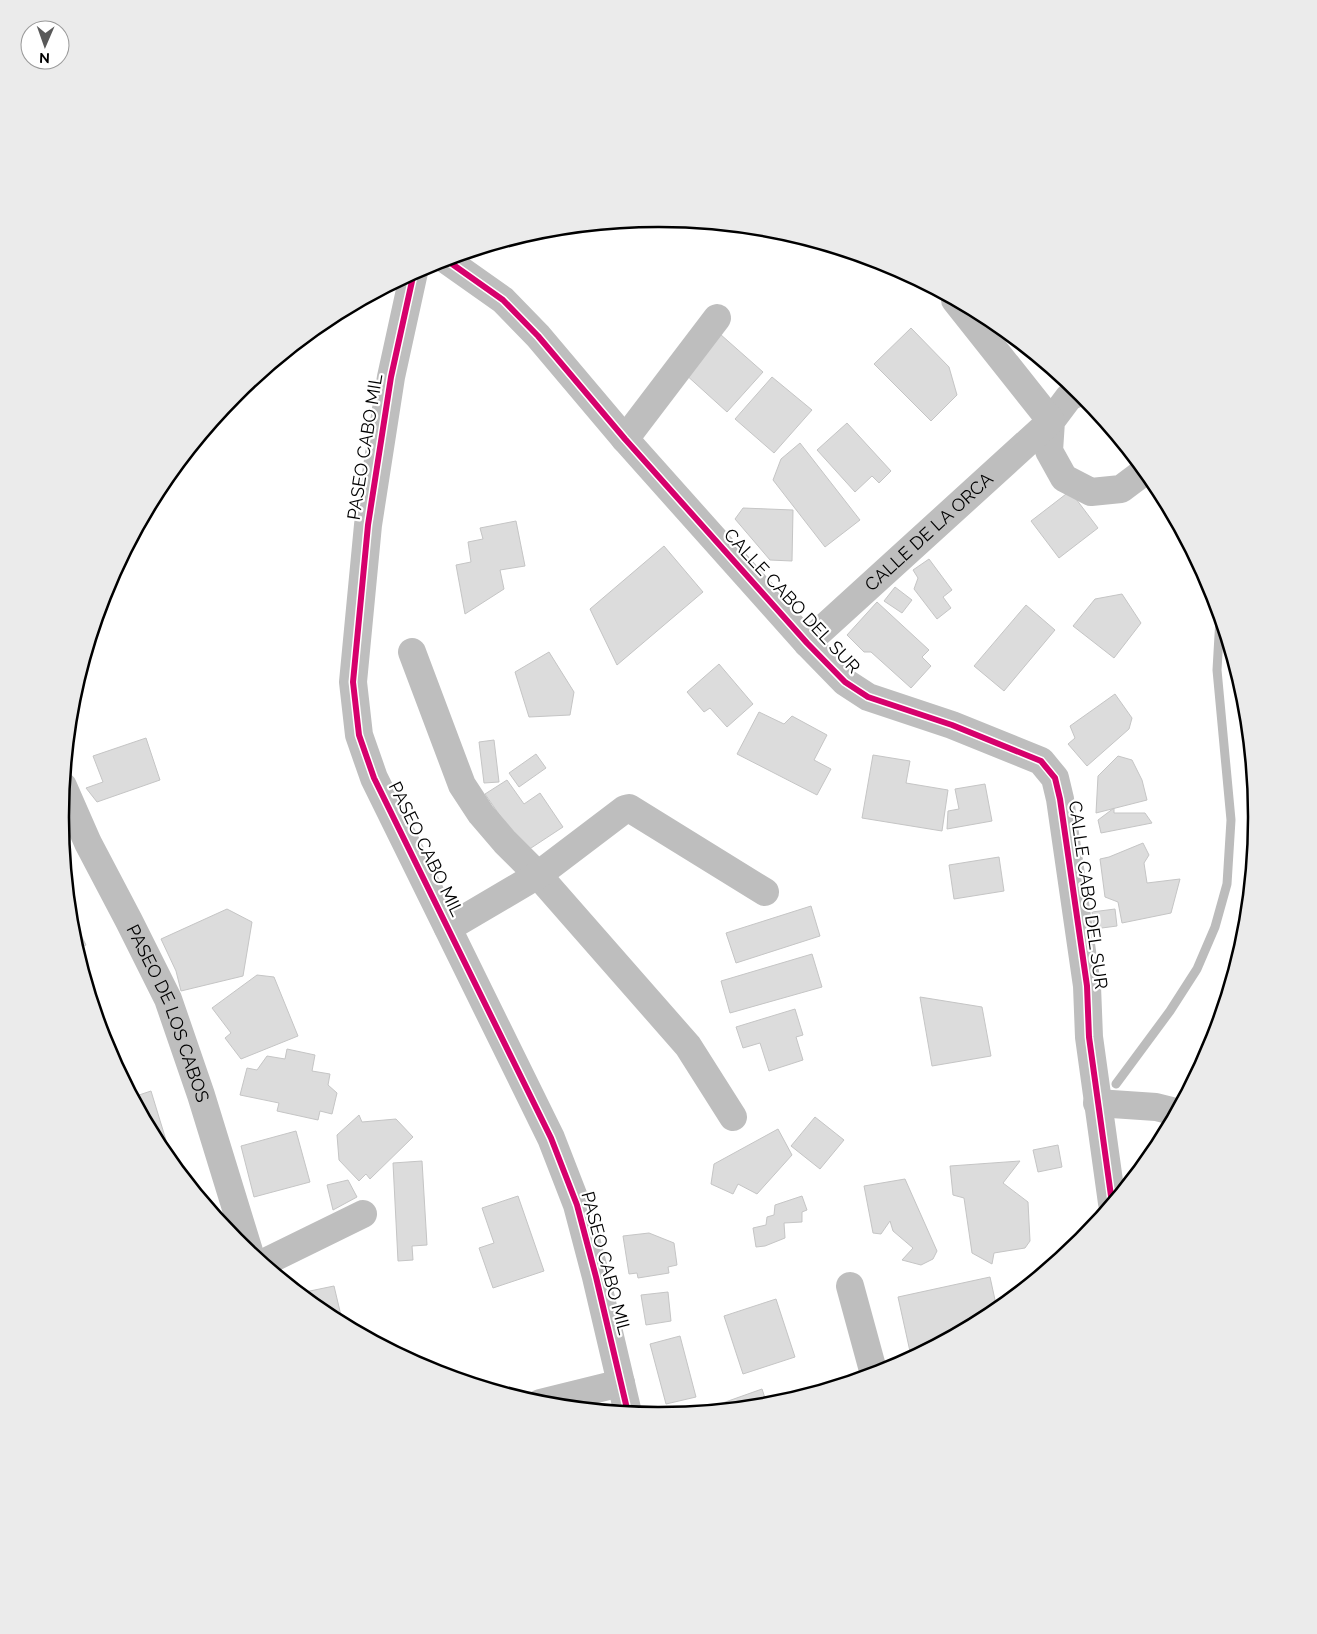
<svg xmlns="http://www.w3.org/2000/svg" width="1317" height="1634" font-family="Raleway,sans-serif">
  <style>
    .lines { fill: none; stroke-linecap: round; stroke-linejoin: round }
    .stream { stroke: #bcbcbc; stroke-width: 9 }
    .building { fill: #dcdcdc; stroke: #c5c5c5 }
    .minor { stroke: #bebebe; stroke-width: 28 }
    .cycleway-casing { stroke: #fff; stroke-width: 9 }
    .cycleway { stroke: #d6006c; stroke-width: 6 }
    .labels { text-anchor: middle; stroke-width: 4.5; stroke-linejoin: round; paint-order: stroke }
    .street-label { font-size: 18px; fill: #000; stroke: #fff }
    .rim { fill: none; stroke: #000; stroke-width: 2.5 }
  </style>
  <rect width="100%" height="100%" fill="#fff"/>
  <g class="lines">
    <path class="stream" d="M1116,1084l54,-73 27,-42 18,-42 12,-43 4,-64 -14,-150 3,-52"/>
  </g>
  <path class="building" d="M911,328l38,39 8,28 -26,26 -57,-57z
    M720,334l43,38 -36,40 -43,-39z
    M772,377l40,33 -38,43 -39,-34z
    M847,423l44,48 -12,12 -7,-7 -17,16 -38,-42z
    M800,443l60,77 -35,27 -52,-67 8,-21z
    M1070,491l28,37 -39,30 -28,-37z
    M743,508l50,2 -1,51 -22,-1 -35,-41z
    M516,521l9,45 -25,4 4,19 -39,25 -9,-49 15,-3 -3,-20 15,-3 -3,-11z
    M664,546l39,46 -86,73 -27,-56z
    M929,559l23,31 -9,7 8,11 -14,11 -23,-30 4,-11 -5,-8z
    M895,587l17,13 -10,13 -18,-12z
    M1122,594l19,29 -27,35 -41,-32 22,-27z
    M877,602l52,48 -7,7 9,9 -20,22 -40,-36h-7l-17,-17z
    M1026,605l29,25 -51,61 -30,-25z
    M549,652l25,40 -4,23 -41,2 -14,-45z
    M719,664l34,40 -26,23 -17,-19 -6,4 -17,-20z
    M1115,694l17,24 -3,11 -42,37 -19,-22 7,-6 -5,-12z
    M759,712l25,12 8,-8 35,19 -13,25 17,9 -14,26 -80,-41z
    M146,738l14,42 -63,22 -11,-14 17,-6 -10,-26z
    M494,740l5,42 -15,1 -5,-41z
    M536,754l10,14 -27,19 -10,-14z
    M873,755l37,6 -4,22 42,7 -6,41 -80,-13z
    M1118,756l14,4 10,20 5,20 -51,13 2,-37z
    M507,780l17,24 16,-11 23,34 -38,25 -40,-58z
    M985,784l7,37 -45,8 1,-18 11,-2 -4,-20z
    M1114,808v5h31l7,10 -51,10 -3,-13z
    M1143,843l6,12 -5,8 3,20 33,-4 -9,34 -49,10 -4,-21 -13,-5 -5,-38 9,-2z
    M999,857l5,34 -50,8 -5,-34z
    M811,906l9,30 -84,27 -10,-30z
    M227,909l25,13 -9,54 -62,15 -5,-20 -15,-32z
    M1115,909l2,17 -23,3 -2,-17z
    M70,914l16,31 -10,5 -5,-17z
    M812,954l10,33 -92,26 -9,-32z
    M257,975l17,2 24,59 -57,23 -16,-21 6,-5 -19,-25z
    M920,997l62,10 9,49 -59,10z
    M795,1009l8,26 -7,2 7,23 -34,11 -9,-28 -17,5 -7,-21z
    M287,1049l28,6 -3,16 18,3 -2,11 9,8 -5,21 -12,-3 -2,9 -41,-9 2,-8 -39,-8 7,-27 10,2 10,-14 18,3z
    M151,1091l18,59 -6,2 -30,-55z
    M359,1115l3,7 34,-3 17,18 -43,42 -4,-5 -7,7 -20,-21 -2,-25z
    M815,1117l29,23 -24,29 -29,-23z
    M778,1129l14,26 -35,39 -19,-10 -5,10 -22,-10 3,-20z
    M296,1131l14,51 -56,15 -13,-51z
    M1058,1145l4,22 -24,5 -5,-22z
    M422,1161l5,84 -15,1 1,14 -15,1 -5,-98z
    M1020,1161l-17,22 25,19 2,39 -5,7 -31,5 -2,11 -20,-11 -8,-55 -11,-3 -3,-29z
    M905,1179l32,72 -4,8 -12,6 -19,-5 11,-12 -20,-17 -3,-10 -9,13 -8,-1 -9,-47z
    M348,1180l9,17 -24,13 -6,-25z
    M518,1196l26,75 -51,17 -14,-40 15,-5 -12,-35z
    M802,1196l5,14 -5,2v10l-18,1 1,15 -20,8 -9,1 -3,-19 13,-3 1,-8 7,-2 1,-10z
    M649,1233l25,10 3,22 -9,2 1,6 -31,5 -1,-5 -8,1 -6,-38z
    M990,1277l7,32 -6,6 -75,40 -5,1 -13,-59z
    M334,1286l9,38 -17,-10 -20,-15 -1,-7z
    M668,1292l3,29 -25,4 -5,-30z
    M776,1299l19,58 -52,17 -19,-58z
    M680,1336l16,61 -30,7 -16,-60z
    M762,1389l4,12 32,-10 2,5 -25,8 -75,7z"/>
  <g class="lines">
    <g class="minor">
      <path d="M445,259l58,41 35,36 87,103 182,204 38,39 23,15 84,28 89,36 14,17 5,21 27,187 2,51 23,166"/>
      <path d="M414,272l-23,105 -23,148 -15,157 6,53 15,43 177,360 26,67 19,72 32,136"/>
      <path d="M1080,392l-11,5 -18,24 -2,30 15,27 27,14 30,-3 24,-18"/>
      <path d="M625,439l92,-121"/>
      <path id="s1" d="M807,643l244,-222 -96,-121"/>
      <path d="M412,652l50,133 19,29 24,28 33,33 150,171 45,71"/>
      <path id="s2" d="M63,786l25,57 41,78 39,78 33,96 48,156"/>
      <path d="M448,928l90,-53 87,-66 4,-1 136,84"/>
      <path d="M1097,1103l59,4 20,5"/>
      <path d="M263,1263l100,-49"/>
      <path d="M850,1286l24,88"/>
      <path d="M540,1403l81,-20"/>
    </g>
    <g class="cycleway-casing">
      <path id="cycleway" d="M445,259l58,41 35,36 87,103 182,204 38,39 23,15 84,28 89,36 14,17 5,21 27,187 2,51 23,166
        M414,272l-23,105 -23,148 -15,157 6,53 15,43 177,360 26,67 19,72 32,136"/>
    </g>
    <use href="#cycleway" class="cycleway"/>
  </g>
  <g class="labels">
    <g class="street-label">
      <text transform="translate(365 447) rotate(-81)" y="6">PASEO CABO MIL</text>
      <text dy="6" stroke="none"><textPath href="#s1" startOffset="165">CALLE DE LA ORCA</textPath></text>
      <text transform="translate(792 601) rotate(47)" y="6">CALLE CABO DEL SUR</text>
      <text transform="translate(426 849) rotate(64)" y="6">PASEO CABO MIL</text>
      <text transform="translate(1088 895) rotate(82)" y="6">CALLE CABO DEL SUR</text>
      <text dy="6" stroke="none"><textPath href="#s2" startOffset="251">PASEO DE LOS CABOS</textPath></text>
      <text transform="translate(606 1263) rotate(75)" y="6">PASEO CABO MIL</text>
    </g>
  </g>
  <path d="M0 0H1317V1634H0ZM658 227H659A589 589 0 0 1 1248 816V818A589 589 0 0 1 659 1407H658A589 589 0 0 1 69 818V816A589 589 0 0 1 658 227Z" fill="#ebebeb" fill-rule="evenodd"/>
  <path class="rim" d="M658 227H659A589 589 0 0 1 1248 816V818A589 589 0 0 1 659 1407H658A589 589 0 0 1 69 818V816A589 589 0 0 1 658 227Z"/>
  <g transform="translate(45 45) rotate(182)"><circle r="24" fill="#ffffff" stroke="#999999"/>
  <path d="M0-4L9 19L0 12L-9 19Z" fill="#595959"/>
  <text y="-8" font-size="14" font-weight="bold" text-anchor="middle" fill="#000000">N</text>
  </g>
</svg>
